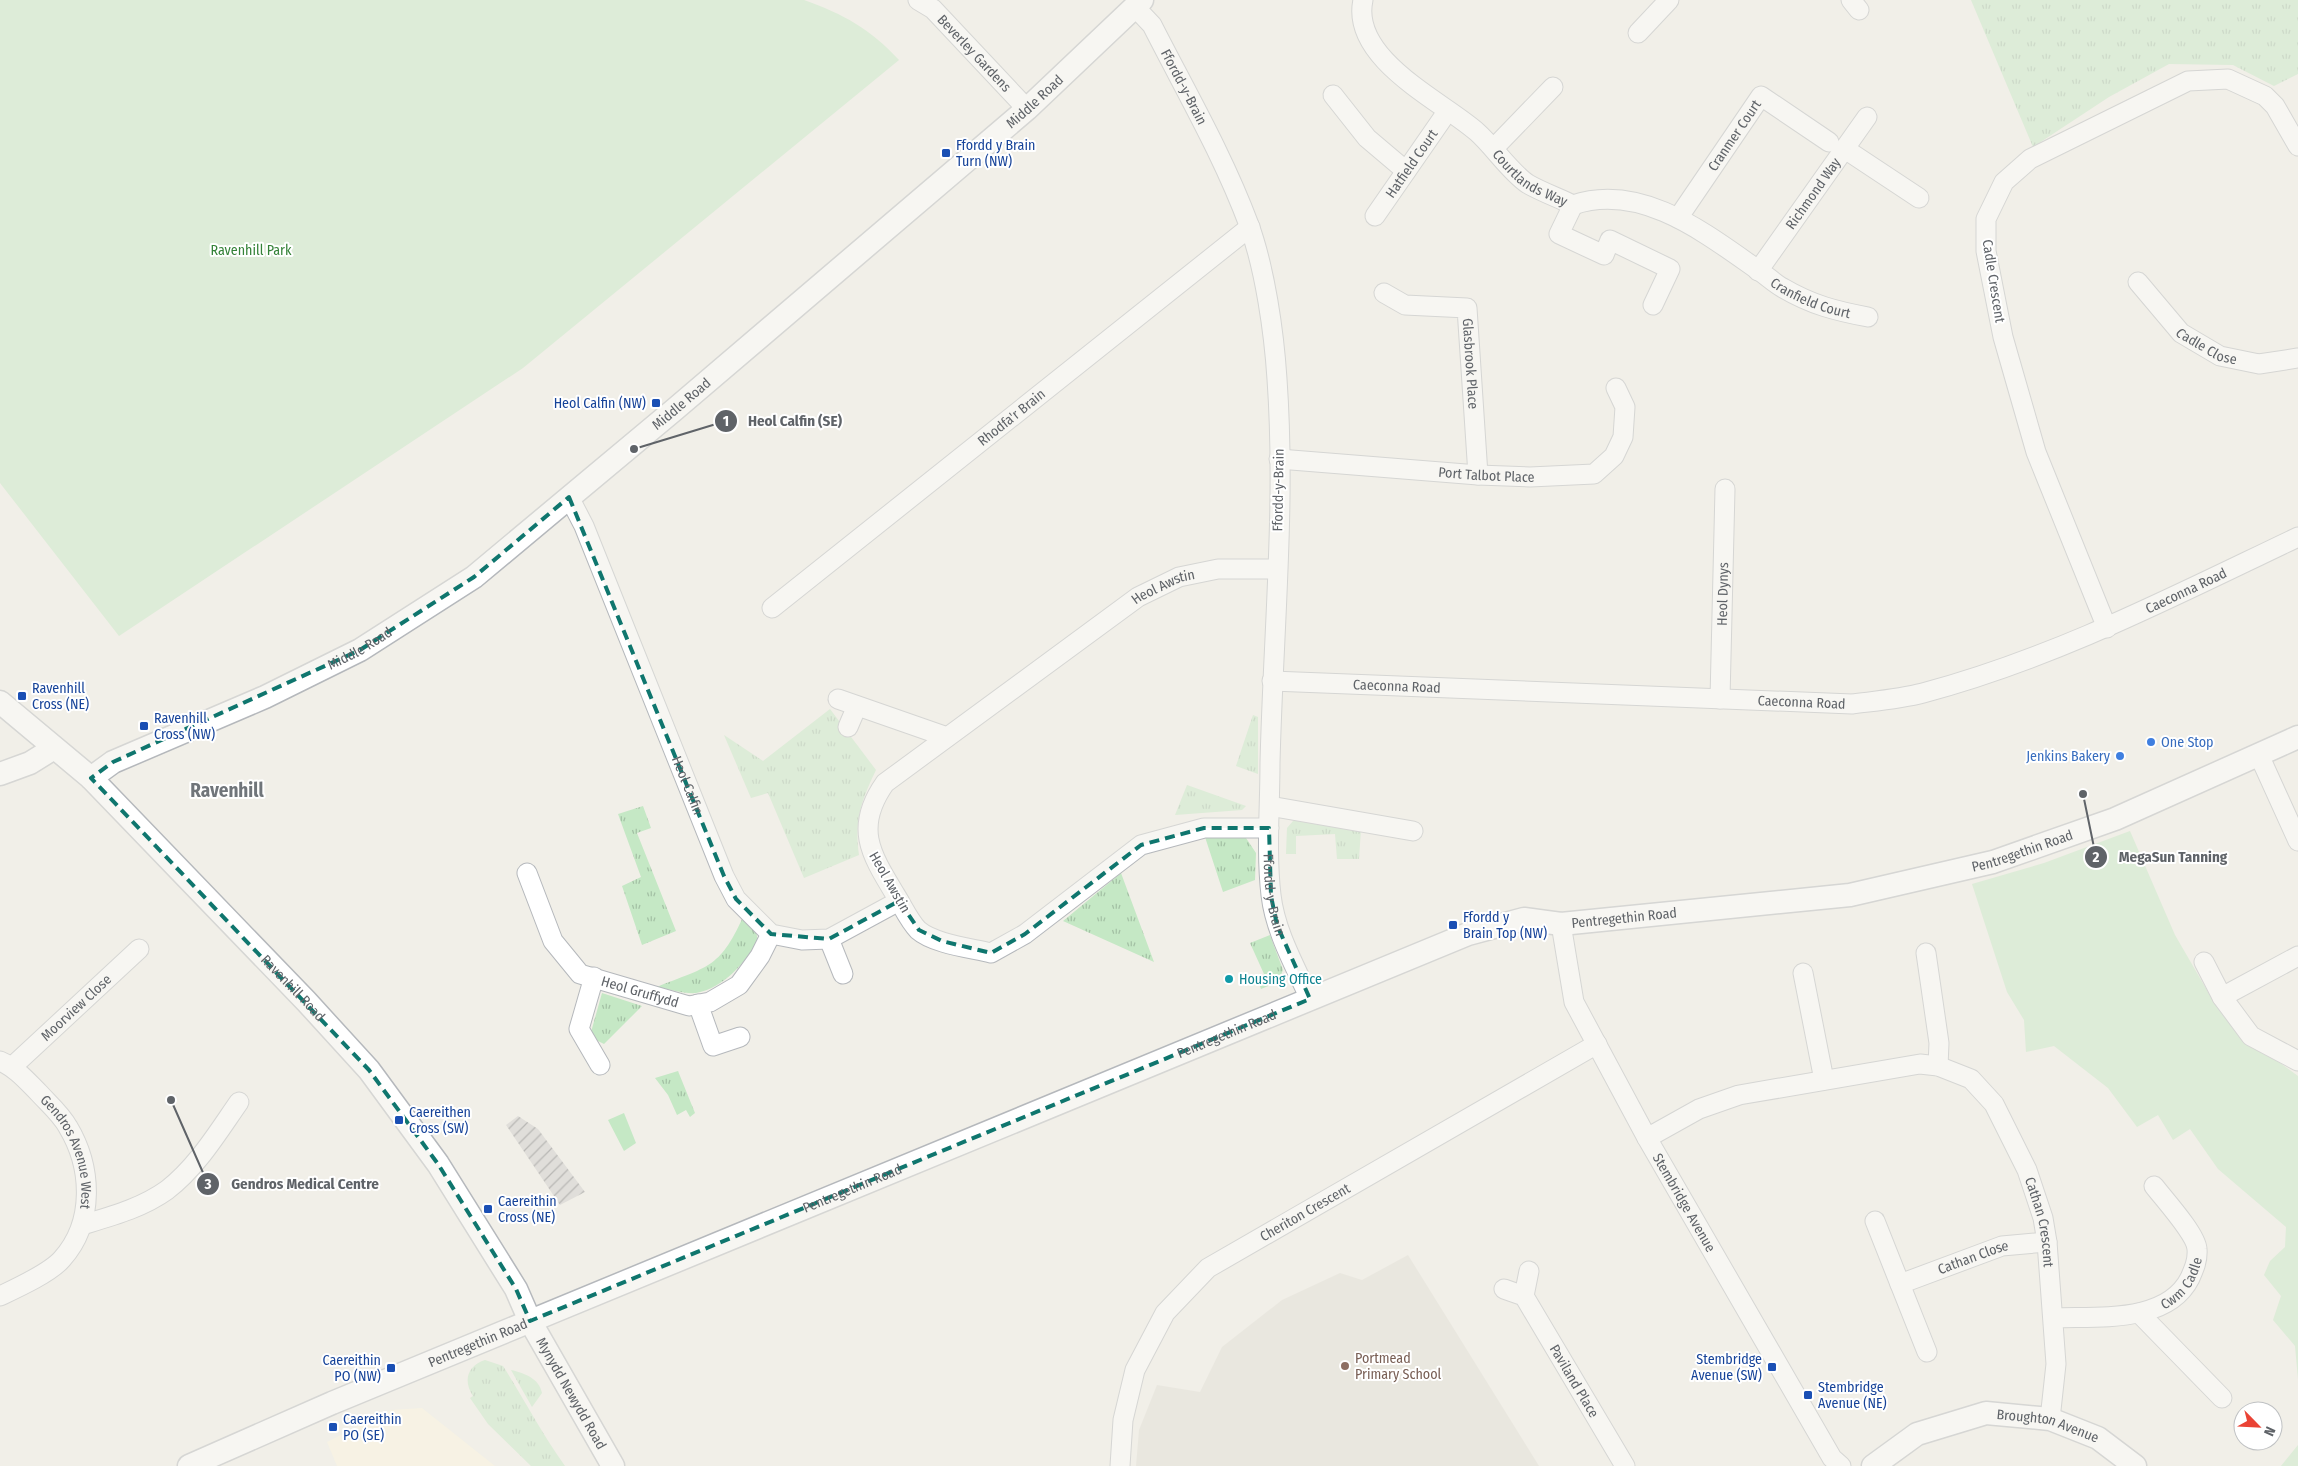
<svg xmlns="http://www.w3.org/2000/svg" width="2298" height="1466" font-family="'Fira Sans Condensed',sans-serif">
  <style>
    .commercial { fill: #fef7e0 }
    .industrial { fill: url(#industrial-furrows) }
    .education { fill: #e1ded6 }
    .grass { fill: url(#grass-tufts) }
    .green { fill: #c5e8c5 }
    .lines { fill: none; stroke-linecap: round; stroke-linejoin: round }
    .minor-casing { stroke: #b5b8bc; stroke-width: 21 }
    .tertiary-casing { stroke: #b5b8bc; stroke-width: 25 }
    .minor { stroke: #fff; stroke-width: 19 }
    .tertiary { stroke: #fff; stroke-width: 22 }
    .marked { fill: none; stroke: #0f766e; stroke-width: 4; stroke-dasharray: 10 6; stroke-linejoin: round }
    .transit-dot { fill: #1a4fb4; stroke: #fff; stroke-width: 2 }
    .shop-dot { fill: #3f7fe0; stroke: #fff; stroke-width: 2 }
    .culture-dot { fill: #0f9aa8; stroke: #fff; stroke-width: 2 }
    .education-dot { fill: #8d6e63; stroke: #fff; stroke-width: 2 }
    .labels { text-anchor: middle; stroke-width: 4; stroke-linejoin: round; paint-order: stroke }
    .street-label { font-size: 14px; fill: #5f6368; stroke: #fff }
    .transit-label { font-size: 14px; fill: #164399; stroke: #fff; text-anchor: start }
    .park-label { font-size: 14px; fill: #348238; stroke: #fff }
    .shop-label { font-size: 14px; fill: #366cbe; stroke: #fff; text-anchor: start }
    .culture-label { font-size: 14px; fill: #0d838f; stroke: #fff; text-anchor: start }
    .education-label { font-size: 14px; fill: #785e54; stroke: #fff; text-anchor: start }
    .district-label { font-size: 19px; font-weight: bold; fill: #70757a; stroke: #fff }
    .leader { fill: none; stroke: #5f6368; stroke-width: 2 }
    .callout-dot { fill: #5f6368; stroke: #fff; stroke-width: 2 }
    .mark-label { font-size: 15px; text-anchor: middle; font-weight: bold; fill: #fff }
    .callout-label { font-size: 15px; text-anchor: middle; font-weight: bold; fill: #5f6368; stroke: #fff; stroke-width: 4; stroke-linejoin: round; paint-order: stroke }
  </style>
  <defs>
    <pattern id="industrial-furrows" width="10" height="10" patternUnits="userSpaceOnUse" patternTransform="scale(1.25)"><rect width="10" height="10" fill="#e0deda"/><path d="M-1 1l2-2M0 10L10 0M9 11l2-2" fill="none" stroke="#b9b8b5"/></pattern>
    <pattern id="grass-tufts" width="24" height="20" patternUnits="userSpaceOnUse" patternTransform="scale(1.25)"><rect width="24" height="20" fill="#c5e8c5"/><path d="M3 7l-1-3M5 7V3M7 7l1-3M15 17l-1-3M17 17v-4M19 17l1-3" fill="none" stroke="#a3c0a4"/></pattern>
  </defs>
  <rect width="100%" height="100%" fill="#f1efe8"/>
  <path class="commercial" d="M422,1408l73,58h-158l-10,-24 64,-32z"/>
  <path class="industrial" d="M518,1116l20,13 47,63 -25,13 -54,-80z"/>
  <path class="education" d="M1408,1255l131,211h-403l3,-36 18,-45 43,7 22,-45 60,-47 58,-27 22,7z"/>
  <path class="grass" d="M1971,0h327v74l-24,12 -41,-21 -64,-1 -60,33 -76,50z
    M830,709l46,61c-15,31 -22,51 -17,85l-55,23 -36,-85 -17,5 -27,-63 39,26z
    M1253,715l5,2v57l-22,-8z
    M1187,785l59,21 -4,4 -67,5z
    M643,806l8,22 -14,5 39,98 -34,14 -20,-59 19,-9 -23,-63z
    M1299,814l62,15 -2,30h-22l-2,-25 -39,2v18h-10l1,-26z
    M1244,835l12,18 -1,27 -32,12 -18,-55z
    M1121,873l33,89 -91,-41z
    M743,917l12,11 3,12c-13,23 -34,48 -62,53 -12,1 -27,-4 -39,-6 50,-21 62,-17 86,-70z
    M1270,935l13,35 -5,12 -17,7 -4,-11 7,-4 -14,-31z
    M602,993l40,13 -38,38 -8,-4 -5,-8z
    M678,1071l17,42 -5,4 -4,-7 -9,5 -9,-20 -13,-17z
    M485,1360l18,6c21,33 39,68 62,100h-34l-43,-42 -18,-26 3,-2c-10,-15 -6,-30 12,-36z
    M511,1370c13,3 28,8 31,23l-10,14z"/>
  <path class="green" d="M0,0h804c41,15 65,28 95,60l-376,308 -404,268 -119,-153z
    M2130,831l45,104 40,69 23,28 60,44v303l-3,-33 -22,-26 8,-24 -17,-21 6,-14 15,-14 1,-20 -68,-58 -28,-40 -17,11 -15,-25 -21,12 -29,-39 -54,-42 -28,6 -2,-32 -17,-28 -35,-108 72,-21z
    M624,1113l12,30 -12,8 -16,-31z
    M2298,1445v21h-17z"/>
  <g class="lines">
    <g class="minor-casing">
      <g id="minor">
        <path id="s1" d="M918,0l15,9 94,100"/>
        <path id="s2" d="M1363,0c-13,59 79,101 114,132 16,14 34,41 51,52 14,8 31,14 45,21 68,-23 132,28 185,65 9,6 16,13 25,18 29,17 53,23 85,29"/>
        <path d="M1851,0l8,10"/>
        <path id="s3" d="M1134,6l18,19c33,65 71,130 97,200 16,44 25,107 28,154 9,127 -4,257 -7,384 0,44 -4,89 1,132 4,36 24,71 39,104"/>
        <path d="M1638,33l31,-33"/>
        <path d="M1333,95l34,43 39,33"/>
        <path d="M1494,148l59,-61"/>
        <path d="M1845,149l74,49"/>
        <path d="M1573,205l-14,29 45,21 6,-15 60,29 -17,36"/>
        <path id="s4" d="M1375,216l72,-104"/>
        <path id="s5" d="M1678,218l83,-122 68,46"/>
        <path id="s6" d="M1758,271l109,-154"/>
        <path id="s7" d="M2138,282l43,51 39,23 39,8 39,-6"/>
        <path id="s8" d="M1384,293l21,12 62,3 11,167"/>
        <path id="s9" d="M1279,459l199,16 52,2 64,-3 20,-18 9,-19 2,-30 -9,-19"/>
        <path id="s10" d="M569,497l15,29 140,350 12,23 35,35 31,6 27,-1 70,-38"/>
        <path id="s11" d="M772,608l478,-381"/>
        <path d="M2107,628l-71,-176 -33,-115 -17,-86v-32l18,-37 26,-23 158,-78 40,-2 37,17 10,10 23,40"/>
        <path id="s12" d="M1272,681l580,23c23,-3 48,-5 71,-11 132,-35 253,-98 375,-156"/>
        <path d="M838,699l109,38"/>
        <path id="s13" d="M1720,699l5,-210"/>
        <path d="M848,727l9,-21"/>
        <path d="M2259,755l39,86"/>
        <path d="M1270,806l143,25"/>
        <path id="s14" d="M1269,828h-65l-63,17 -116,89 -34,19c-20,-5 -57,-9 -73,-23 -9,-9 -16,-25 -23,-36 -25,-41 -41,-67 -10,-111l253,-186 41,-20 39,-8h59"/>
        <path id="s15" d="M527,873l26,68 27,33 109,32 21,-4 29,-17 21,-29 11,-22"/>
        <path id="s16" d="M1561,924l13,78 73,136 185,320 9,8"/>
        <path d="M829,939l14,35"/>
        <path d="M1926,953l13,90 -1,23"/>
        <path d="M2204,962l18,35 29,39 47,25"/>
        <path d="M1803,973l21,107"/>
        <path d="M594,977l-15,52 21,36"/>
        <path d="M2222,997l76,-41"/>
        <path d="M698,1004l15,42 27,-9"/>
        <path id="s17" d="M0,1061c16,7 26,19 38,31 10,11 23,22 30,35 24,40 27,95 -6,132 -12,14 -45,29 -62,37"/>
        <path id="s18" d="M13,1066l126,-117"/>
        <path id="s19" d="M1647,1138l52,-29 40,-14 181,-31 18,2 33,13 23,25 33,66 16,48 4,24 9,122 -6,55"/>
        <path d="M1875,1221l52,131"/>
        <path d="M82,1225c30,-9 60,-17 85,-35 30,-23 51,-58 72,-88"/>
        <path id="s20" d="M1900,1284l102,-38 45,-4"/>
        <path id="s21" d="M1504,1289l20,7 101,170"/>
        <path d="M1524,1296l5,-25"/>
        <path d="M2139,1313l83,85"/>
        <path id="s22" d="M2054,1318c43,-2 113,6 136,-40 4,-9 8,-18 7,-29 -1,-15 -33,-50 -43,-63"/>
        <path id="s23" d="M1120,1466l3,-46 12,-50 30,-57 43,-45 389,-224"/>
      </g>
    </g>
    <g class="tertiary-casing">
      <g id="tertiary">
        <path id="s24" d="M0,702l91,76 215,223 63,69 69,94 78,125 14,32 83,145"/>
        <path d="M0,774l30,-11 24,-15"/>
        <path id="s25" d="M91,778l22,-16 152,-65 95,-47 114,-73 200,-167 353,-301 115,-109"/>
        <path id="s26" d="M189,1466l143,-63 1136,-469 56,-15 37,5 289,-29 143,-33 122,-43 183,-82"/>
        <path id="s27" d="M1873,1466l44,-32 69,-21 64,6 48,19 37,28"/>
      </g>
    </g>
    <use href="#minor" class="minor"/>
    <use href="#tertiary" class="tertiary"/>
  </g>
  <path d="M0 0H2298V1466H0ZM569,497l155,379 12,23 35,35 58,5 70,-38 20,29 23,11 49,12 34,-19 116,-89 63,-17h65l2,68 6,29 33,74 -780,322 -14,-32 -78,-125 -69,-94 -278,-292 22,-16 247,-112 114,-73z" fill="#f1efe8" fill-opacity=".55" fill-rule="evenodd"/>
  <path class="marked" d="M569,497l155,379 12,23 35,35 58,5 70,-38 20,29 23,11 49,12 34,-19 116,-89 63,-17h65l2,68 6,29 33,74 -780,322 -14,-32 -78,-125 -69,-94 -278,-292 22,-16 247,-112 114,-73z"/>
  <g class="transit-dot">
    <rect x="941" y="148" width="10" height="10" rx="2.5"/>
    <rect x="651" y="398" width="10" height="10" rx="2.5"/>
    <rect x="17" y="691" width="10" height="10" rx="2.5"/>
    <rect x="139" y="721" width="10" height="10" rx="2.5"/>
    <rect x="1448" y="920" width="10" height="10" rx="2.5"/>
    <rect x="394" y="1115" width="10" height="10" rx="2.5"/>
    <rect x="483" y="1204" width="10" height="10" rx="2.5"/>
    <rect x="1767" y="1362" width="10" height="10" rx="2.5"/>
    <rect x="386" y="1363" width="10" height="10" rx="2.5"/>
    <rect x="1803" y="1390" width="10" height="10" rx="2.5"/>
    <rect x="328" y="1422" width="10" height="10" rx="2.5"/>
  </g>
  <g class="shop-dot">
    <circle cx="2151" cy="742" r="5"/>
    <circle cx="2120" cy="756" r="5"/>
  </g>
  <circle class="culture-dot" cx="1229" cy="979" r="5"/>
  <circle class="education-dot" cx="1345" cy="1366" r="5"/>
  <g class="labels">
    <g class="street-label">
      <text dy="5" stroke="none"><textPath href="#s1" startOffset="78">Beverley Gardens</textPath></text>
      <text dy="5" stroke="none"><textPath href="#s3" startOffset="96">Ffordd-y-Brain</textPath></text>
      <text dy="5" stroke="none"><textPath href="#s25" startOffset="1169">Middle Road</textPath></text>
      <text dy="5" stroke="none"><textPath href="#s5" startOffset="100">Cranmer Court</textPath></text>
      <text dy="5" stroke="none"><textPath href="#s4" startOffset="64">Hatfield Court</textPath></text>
      <text dy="5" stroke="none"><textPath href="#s2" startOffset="255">Courtlands Way</textPath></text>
      <text dy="5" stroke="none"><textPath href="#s6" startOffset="95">Richmond Way</textPath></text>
      <text transform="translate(1994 281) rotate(81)" y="5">Cadle Crescent</text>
      <text dy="5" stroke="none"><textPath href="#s2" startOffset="571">Cranfield Court</textPath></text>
      <text dy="5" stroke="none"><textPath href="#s7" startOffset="96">Cadle Close</textPath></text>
      <text dy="5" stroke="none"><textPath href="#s8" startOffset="142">Glasbrook Place</textPath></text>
      <text dy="5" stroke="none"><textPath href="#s25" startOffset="704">Middle Road</textPath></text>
      <text dy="5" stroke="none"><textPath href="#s11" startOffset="306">Rhodfa'r Brain</textPath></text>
      <text dy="5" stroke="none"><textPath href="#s9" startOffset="208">Port Talbot Place</textPath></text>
      <text transform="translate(1278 490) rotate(-89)" y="5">Ffordd-y-Brain</text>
      <text dy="5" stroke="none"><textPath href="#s14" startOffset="898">Heol Awstin</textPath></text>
      <text dy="5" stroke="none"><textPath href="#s12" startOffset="935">Caeconna Road</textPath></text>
      <text dy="5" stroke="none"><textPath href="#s13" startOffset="105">Heol Dynys</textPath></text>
      <text dy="5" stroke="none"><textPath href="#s25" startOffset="299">Middle Road</textPath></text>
      <text dy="5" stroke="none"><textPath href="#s12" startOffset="125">Caeconna Road</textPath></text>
      <text dy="5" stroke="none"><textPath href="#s12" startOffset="530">Caeconna Road</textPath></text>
      <text dy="5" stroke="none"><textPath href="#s10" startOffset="312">Heol Calfin</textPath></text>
      <text dy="5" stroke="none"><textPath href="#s26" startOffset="1949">Pentregethin Road</textPath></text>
      <text transform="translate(890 882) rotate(60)" y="5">Heol Awstin</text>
      <text dy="5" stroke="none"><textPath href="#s3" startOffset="922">Ffordd-y-Brain</textPath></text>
      <text dy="5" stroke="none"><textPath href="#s26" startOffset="1544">Pentregethin Road</textPath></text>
      <text dy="5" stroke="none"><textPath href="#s24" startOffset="410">Ravenhill Road</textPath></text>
      <text dy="5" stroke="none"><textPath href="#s15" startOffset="178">Heol Gruffydd</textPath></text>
      <text dy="5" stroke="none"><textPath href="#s18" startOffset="86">Moorview Close</textPath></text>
      <text dy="5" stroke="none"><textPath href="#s26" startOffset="1124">Pentregethin Road</textPath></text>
      <text dy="5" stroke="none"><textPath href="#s17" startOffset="119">Gendros Avenue West</textPath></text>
      <text dy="5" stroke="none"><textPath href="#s26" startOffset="719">Pentregethin Road</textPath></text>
      <text dy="5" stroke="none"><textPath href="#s16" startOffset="308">Stembridge Avenue</textPath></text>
      <text dy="5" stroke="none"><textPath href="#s23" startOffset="336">Cheriton Crescent</textPath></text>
      <text dy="5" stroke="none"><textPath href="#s19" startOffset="501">Cathan Crescent</textPath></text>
      <text dy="5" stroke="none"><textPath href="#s20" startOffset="78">Cathan Close</textPath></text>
      <text dy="5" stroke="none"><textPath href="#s22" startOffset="140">Cwm Cadle</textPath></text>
      <text dy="5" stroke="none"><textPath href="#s26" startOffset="314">Pentregethin Road</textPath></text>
      <text dy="5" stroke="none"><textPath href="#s21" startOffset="120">Paviland Place</textPath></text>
      <text dy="5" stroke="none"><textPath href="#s24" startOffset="904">Mynydd Newydd Road</textPath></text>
      <text dy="5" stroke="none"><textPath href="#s27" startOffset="190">Broughton Avenue</textPath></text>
    </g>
    <g class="transit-label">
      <text x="956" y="150">Ffordd y Brain<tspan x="956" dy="16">Turn (NW)</tspan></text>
      <text x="646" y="408" text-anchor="end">Heol Calfin (NW)</text>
      <text x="32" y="693">Ravenhill<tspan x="32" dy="16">Cross (NE)</tspan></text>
      <text x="154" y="723">Ravenhill<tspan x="154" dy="16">Cross (NW)</tspan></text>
      <text x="1463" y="922">Ffordd y<tspan x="1463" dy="16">Brain Top (NW)</tspan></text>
      <text x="409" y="1117">Caereithen<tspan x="409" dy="16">Cross (SW)</tspan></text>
      <text x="498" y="1206">Caereithin<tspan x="498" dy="16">Cross (NE)</tspan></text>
      <text x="1762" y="1364" text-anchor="end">Stembridge<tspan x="1762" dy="16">Avenue (SW)</tspan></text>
      <text x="381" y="1365" text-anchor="end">Caereithin<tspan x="381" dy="16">PO (NW)</tspan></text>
      <text x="1818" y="1392">Stembridge<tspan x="1818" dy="16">Avenue (NE)</tspan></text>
      <text x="343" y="1424">Caereithin<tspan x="343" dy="16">PO (SE)</tspan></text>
    </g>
    <g class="park-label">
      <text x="251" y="255">Ravenhill Park</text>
    </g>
    <g class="shop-label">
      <text x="2161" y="747">One Stop</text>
      <text x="2110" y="761" text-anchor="end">Jenkins Bakery</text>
    </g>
    <g class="culture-label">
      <text x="1239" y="984">Housing Office</text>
    </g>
    <g class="education-label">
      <text x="1355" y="1363">Portmead<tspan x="1355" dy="16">Primary School</tspan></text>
    </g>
    <g class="district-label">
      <text x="227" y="797">Ravenhill</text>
    </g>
  </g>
  <path class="leader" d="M634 449L726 421M2083 794L2096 857M171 1100L208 1184"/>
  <g class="callout-dot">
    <circle cx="634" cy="449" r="5"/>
    <circle cx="2083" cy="794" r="5"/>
    <circle cx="171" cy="1100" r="5"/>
    <circle cx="726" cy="421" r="12"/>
    <circle cx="2096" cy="857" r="12"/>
    <circle cx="208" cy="1184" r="12"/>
  </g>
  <g class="mark-label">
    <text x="726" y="426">1</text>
    <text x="2096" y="862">2</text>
    <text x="208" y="1189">3</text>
  </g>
  <g class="callout-label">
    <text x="795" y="426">Heol Calfin (SE)</text>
    <text x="2173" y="862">MegaSun Tanning</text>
    <text x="305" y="1189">Gendros Medical Centre</text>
  </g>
  <g transform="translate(2258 1426) rotate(114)"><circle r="24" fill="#ffffff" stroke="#bfc1c3"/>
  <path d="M0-4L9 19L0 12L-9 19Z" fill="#ea4335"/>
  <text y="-8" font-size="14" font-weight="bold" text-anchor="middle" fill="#5f6368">N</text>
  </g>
</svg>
